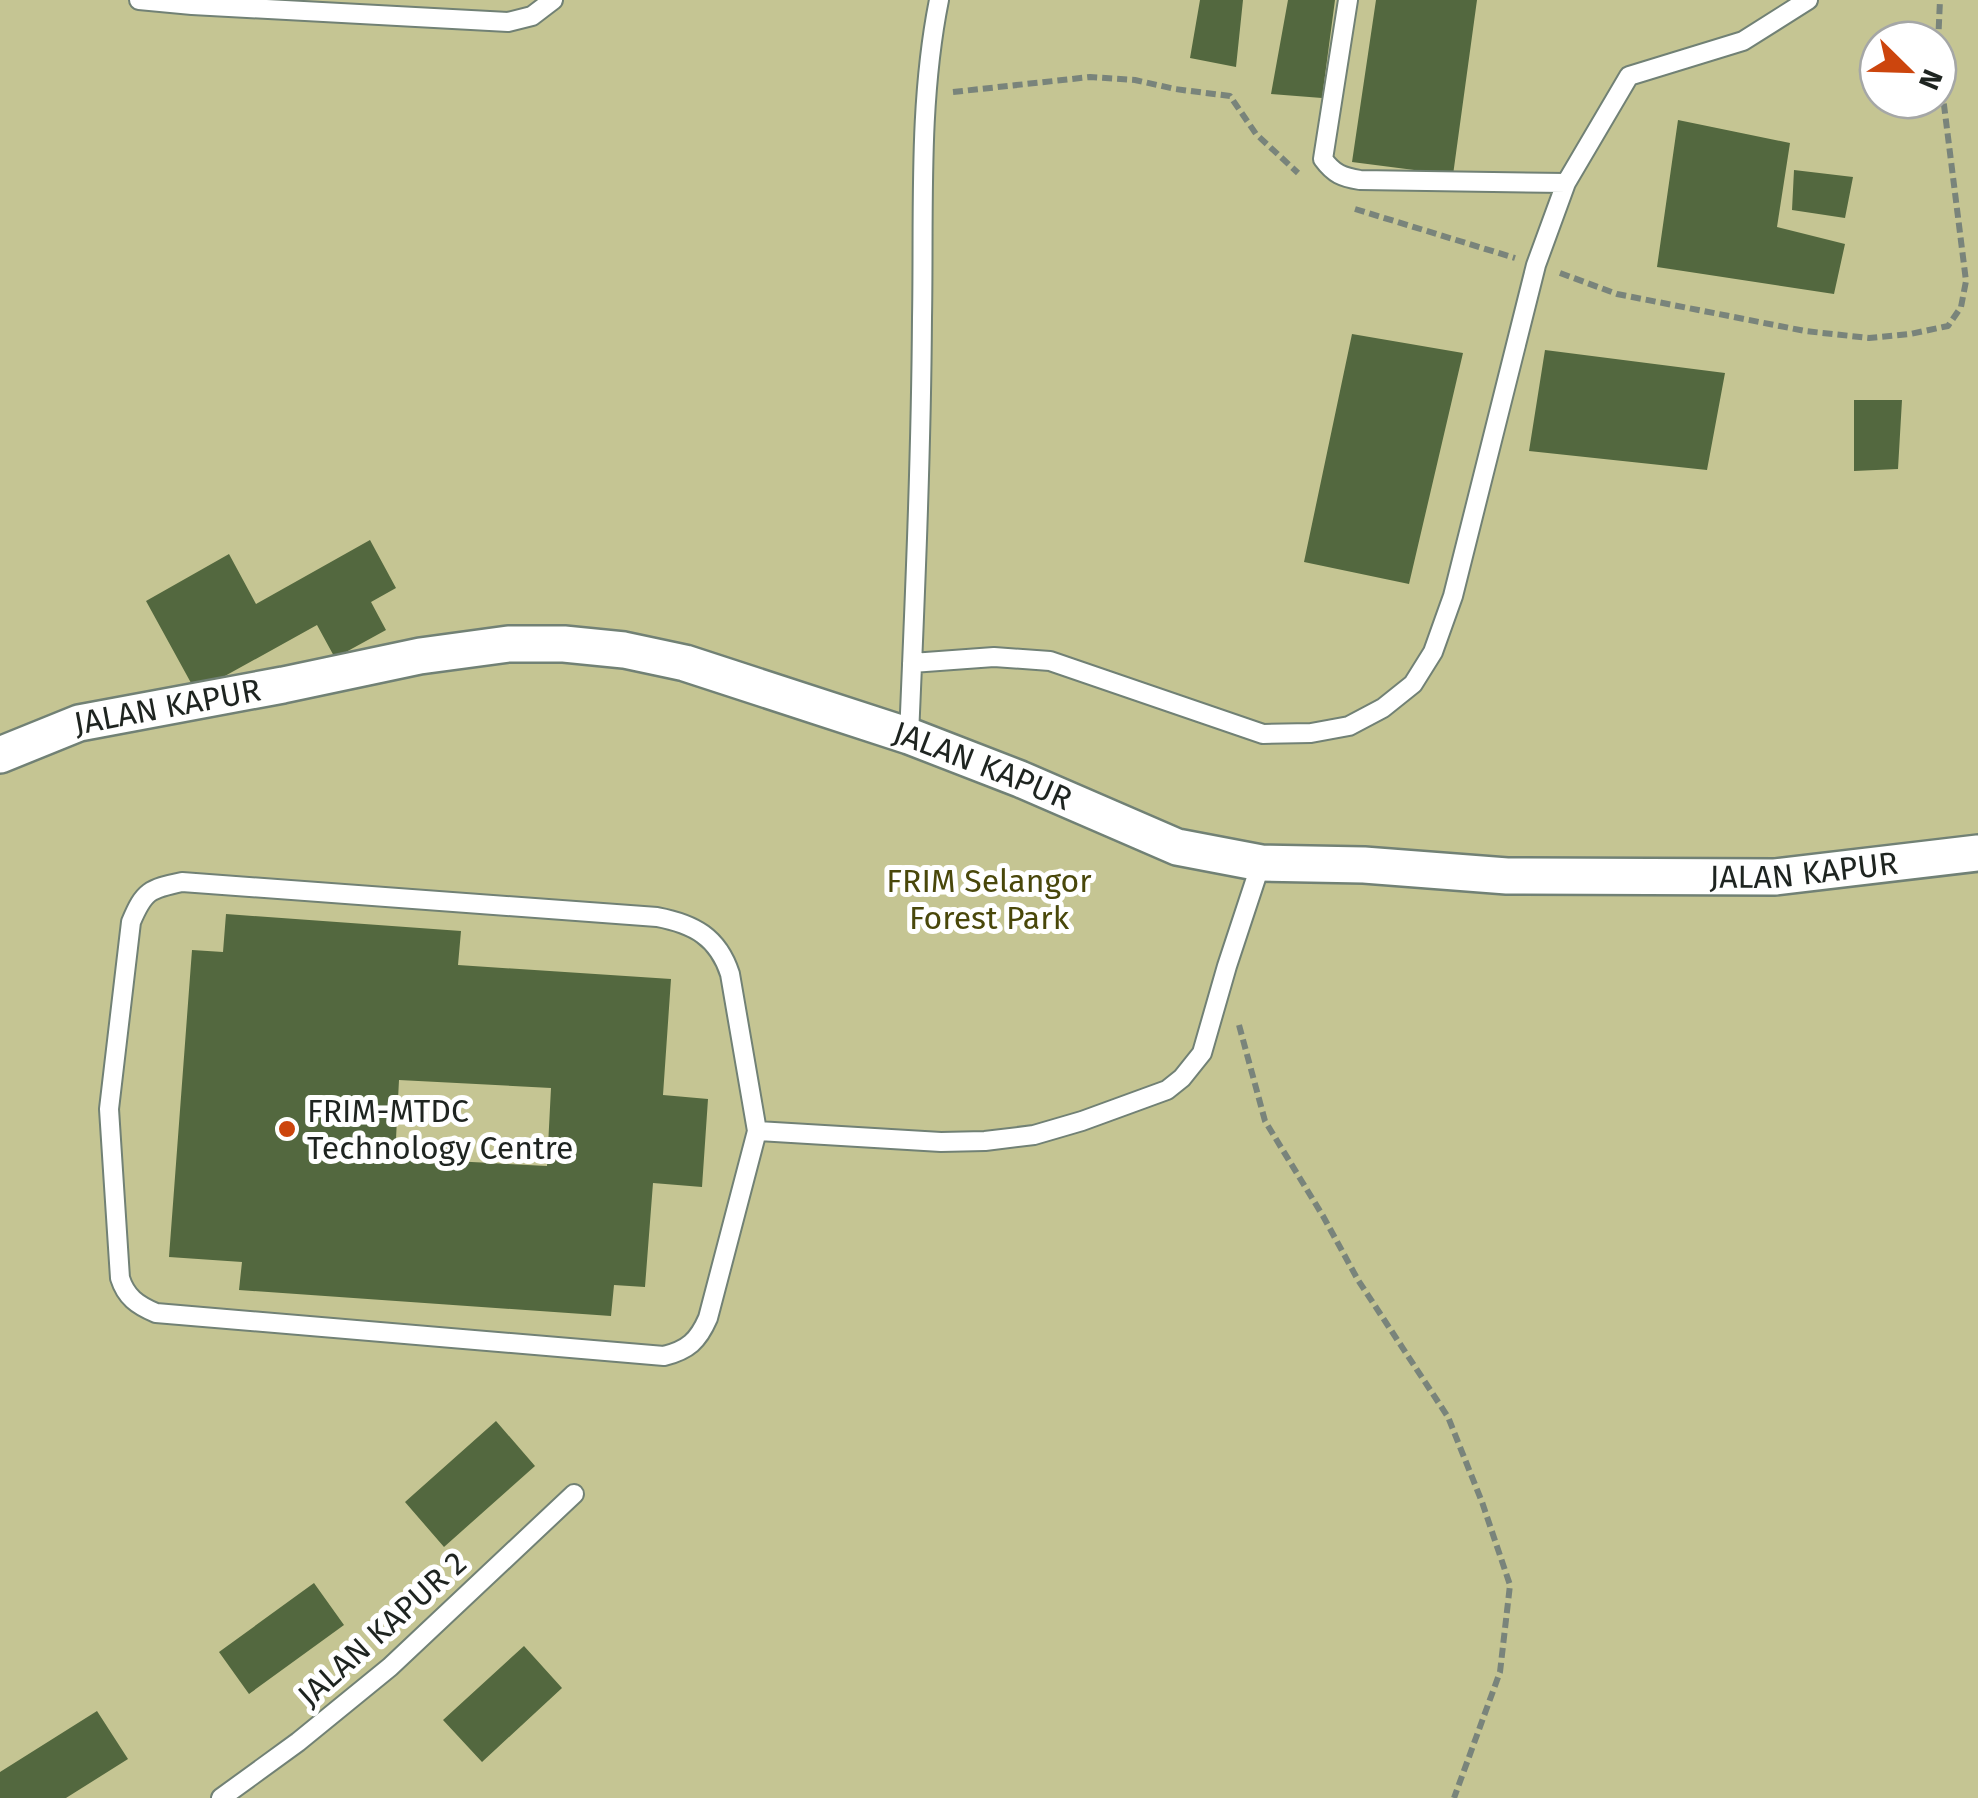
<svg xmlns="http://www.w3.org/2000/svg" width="1978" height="1798" font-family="'Fira Sans',sans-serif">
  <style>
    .green { fill: #c5c593; fill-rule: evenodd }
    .building { fill: #53683f; fill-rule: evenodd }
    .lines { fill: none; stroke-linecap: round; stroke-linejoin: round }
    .lane-casing { stroke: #718175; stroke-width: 22 }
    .street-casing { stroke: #718175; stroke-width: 40 }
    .path { stroke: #79847b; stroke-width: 6; stroke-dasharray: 10 5; stroke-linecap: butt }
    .lane { stroke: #fff; stroke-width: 18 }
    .street { stroke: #fff; stroke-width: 35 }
    .poi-dot { fill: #cc450d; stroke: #fff; stroke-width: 4 }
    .labels { text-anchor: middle; stroke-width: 10; stroke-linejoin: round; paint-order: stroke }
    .street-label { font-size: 32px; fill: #1e2420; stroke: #fff }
    .park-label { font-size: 32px; fill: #49470a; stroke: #fff }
    .poi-label { font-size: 32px; fill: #1e2420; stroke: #fff; text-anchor: start }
  </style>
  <rect width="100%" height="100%" fill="#e7f9eb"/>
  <path class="green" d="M0,0h1978v1798h-1978zM1878,40h60v60h-60z"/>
  <path class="building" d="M1200,0h43l-7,67 -46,-9z
    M1288,0h47l-13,98 -51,-4z
    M1376,0h101l-24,175 -101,-13z
    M1678,120l112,23 -13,84 68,17 -11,50 -177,-27z
    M1794,170l59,7 -8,41 -53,-8z
    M1352,334l111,19 -54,231 -105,-22z
    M1545,350l180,23 -18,97 -178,-19z
    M1854,400h48l-4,69 -44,2z
    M370,540l26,48 -25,14 15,28 -51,28 -18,-33 -121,67 -50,-91 83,-47 27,50z
    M226,914l235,17 -3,34 213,14 -8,116 45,4 -6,88 -49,-4 -8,104 -31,-2 -3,31 -372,-26 3,-28 -73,-5 23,-307 31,2zM399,1080l152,8 -4,78 -152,-8z
    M496,1421l39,45 -91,81 -39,-45z
    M314,1583l30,42 -95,69 -30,-42z
    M524,1646l38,42 -80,74 -39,-42z
    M97,1711l31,48 -62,39h-66v-26z"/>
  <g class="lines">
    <g class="lane-casing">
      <path id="lane" d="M139,0l53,5 316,17 24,-6 21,-16
        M1348,0l-25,159c11,15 19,18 37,21l206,3
        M912,663l82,-6 56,4 213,73 48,-1 38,-7 34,-18 30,-24 20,-32 20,-56 83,-331 30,-82 63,-107 114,-35 65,-41
        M909,736c6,-139 12,-278 13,-418 2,-105 -4,-214 17,-318
        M182,882l475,35c37,7 61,20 73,57l27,157 -49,187c-10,23 -20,32 -44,38l-508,-43c-19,-8 -30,-16 -36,-35l-11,-169 22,-187c13,-31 18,-33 51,-40z
        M757,1131l184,11 44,-1 49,-6 48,-14 85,-31 15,-12 20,-25 25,-87 34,-103
        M221,1798l77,-56 92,-75 184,-173"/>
    </g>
    <g class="street-casing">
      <g id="street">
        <path id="s1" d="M0,755l79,-32 204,-38 137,-29 88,-12h56l60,6 61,13 224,73 111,43 157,68 84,16 103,2 143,11 268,1 203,-24"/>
      </g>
    </g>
    <path class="path" d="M1938,44l2,-44
      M953,92l137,-15 45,3 40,9 55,7 26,38 42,39
      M1355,209l160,49
      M1560,273l57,21 188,37 64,7 41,-4 38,-8 13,-19 5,-26 -28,-224
      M1239,1025l26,96 58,95 35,64 90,137 34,85 28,83 -10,87 -46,126"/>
    <use href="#lane" class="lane"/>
    <use href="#street" class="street"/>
  </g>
  <circle class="poi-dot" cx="287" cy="1129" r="10"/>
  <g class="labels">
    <g class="street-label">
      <text dy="11" stroke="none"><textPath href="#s1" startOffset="175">JALAN KAPUR</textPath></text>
      <text dy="11" stroke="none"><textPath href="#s1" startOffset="1015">JALAN KAPUR</textPath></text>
      <text dy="11" stroke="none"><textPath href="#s1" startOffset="1855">JALAN KAPUR</textPath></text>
      <text transform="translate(382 1629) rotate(-42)" y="11">JALAN KAPUR 2</text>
    </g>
    <g class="park-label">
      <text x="989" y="892">FRIM Selangor<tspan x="989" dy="37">Forest Park</tspan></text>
    </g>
    <g class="poi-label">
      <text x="307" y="1122">FRIM-MTDC<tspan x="307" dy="37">Technology Centre</tspan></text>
    </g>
  </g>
  <g transform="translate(1908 70) rotate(113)"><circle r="48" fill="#ffffff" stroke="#a5a7a6" stroke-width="2.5"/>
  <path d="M0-8L18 38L0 25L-18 38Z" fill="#cc450d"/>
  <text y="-15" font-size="28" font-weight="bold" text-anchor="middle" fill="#1e2420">N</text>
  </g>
</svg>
